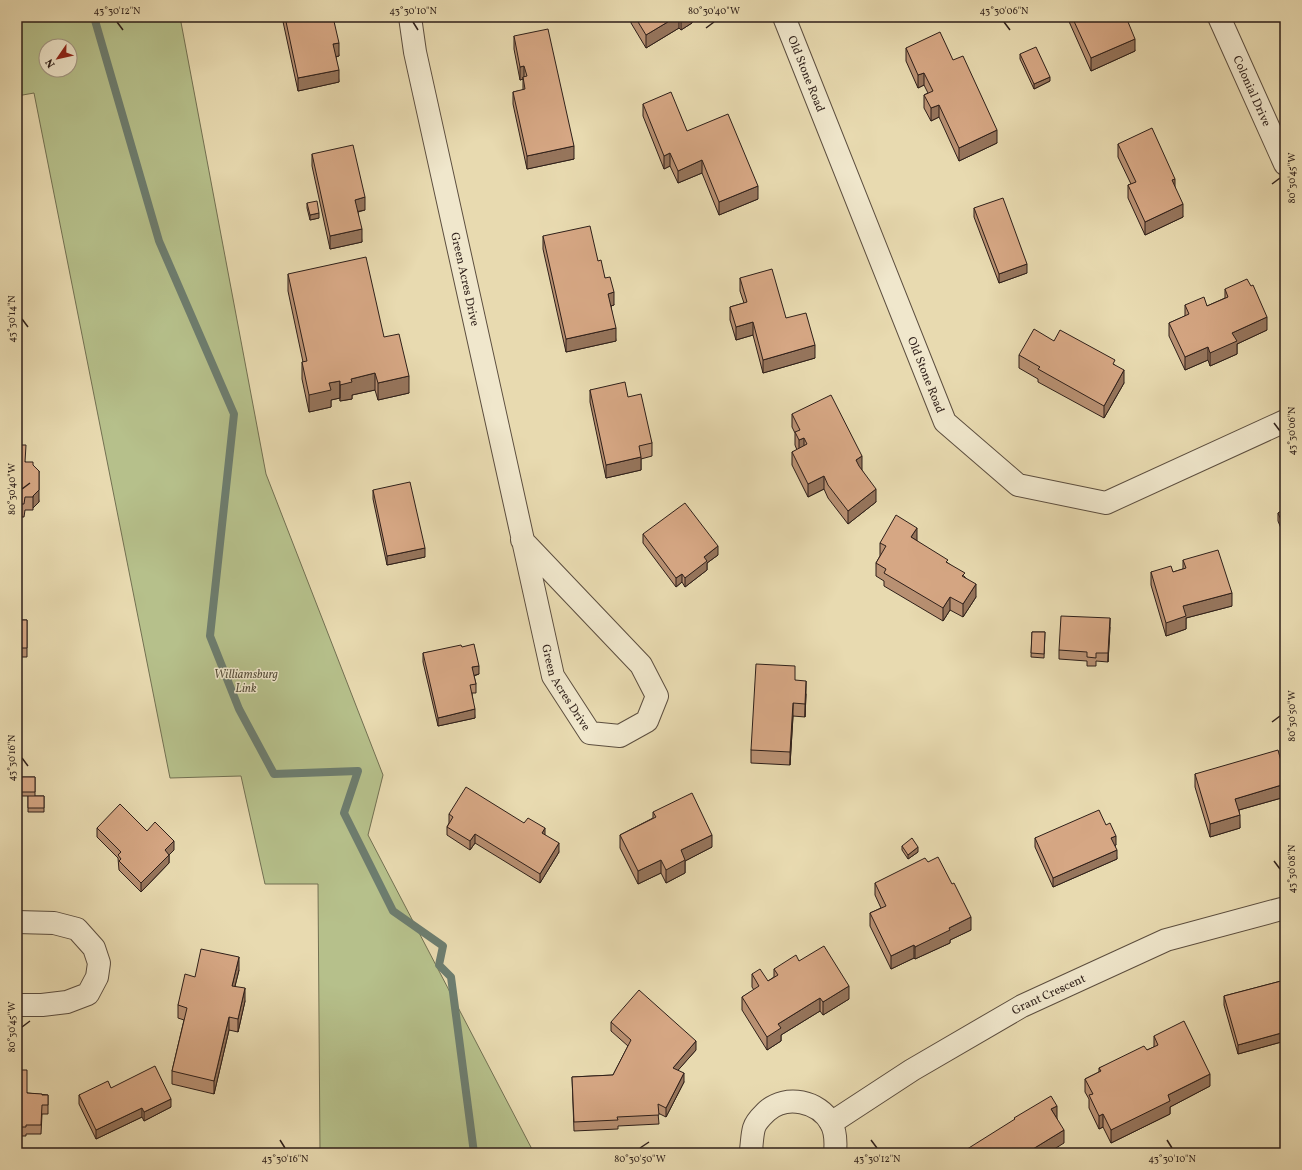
<svg xmlns="http://www.w3.org/2000/svg" width="1302" height="1170" font-family="Vollkorn,serif">
  <style>
    .green { fill: #b6c08b; stroke: #727052; fill-rule: evenodd }
    .lines { fill: none; stroke-linecap: round; stroke-linejoin: round }
    .stream { stroke: #6d7d6f; stroke-width: 8 }
    .minor-casing { stroke: #5c4e3f; stroke-width: 24 }
    .minor { stroke: #f0e7cc; stroke-width: 22 }
    .wall { fill: #b89072; stroke: #2e1f19 }
    .shaded-wall { fill: #96755c; stroke: #2e1f19 }
    .building { fill: #d6a784; stroke: #2e1f19 }
    .ticks { fill: none; stroke: #2e1f19; stroke-width: 1.5 }
    .labels { text-anchor: middle; stroke-width: 3; stroke-linejoin: round; paint-order: stroke }
    .street-label { font-size: 12px; fill: #2e1f19; stroke: #f0e7cc }
    .park-label { font-size: 12px; font-style: italic; fill: #574f3b; stroke: #f0e7cc }
    .neatline { fill: none; stroke: #2e1f19; stroke-width: 1.5 }
    .ticks-label { font-size: 10px; text-anchor: middle; fill: #2e1f19 }
  </style>
  <rect width="100%" height="100%" fill="#e8dab0"/>
  <filter id="stains"><feTurbulence type="fractalNoise" baseFrequency=".005" numOctaves="4"/><feColorMatrix values="0 0 0 0 .2 0 0 0 0 .09 0 0 0 0 .02 0 0 0 .5 -.17"/></filter>
  <radialGradient id="worn" r=".72"><stop offset=".6" stop-color="#630" stop-opacity="0"/><stop offset="1" stop-color="#630" stop-opacity=".3"/></radialGradient>
  <path class="green" d="M17,17h163l86,457 117,301 -15,60 166,318h-214l-2,-269h-53l-24,-108 -71,2 -136,-685 -17,3zM46,46h24v24h-24z"/>
  <g class="lines">
    <path class="stream" d="M94,17l65,224 75,173 -24,222 29,73 35,65 84,-3 -14,42 49,98 50,35 -4,19 12,12 23,176"/>
    <g class="minor-casing">
      <g id="minor">
        <path id="s1" d="M410,17l5,35 138,624 37,57 30,3 27,-15 10,-25 -16,-31 -119,-125"/>
        <path id="s2" d="M784,17l161,405 73,63 88,18 179,-82"/>
        <path id="s3" d="M1219,17l66,147"/>
        <path d="M17,922l37,1 23,6 17,19 5,15 -2,14 -9,17 -21,8 -25,3h-25"/>
        <path id="s4" d="M831,1123l81,-53 110,-64 144,-66 119,-32"/>
        <path d="M753,1153l-2,-3c1,-7 1,-15 3,-22 2,-7 8,-12 13,-17 19,-17 52,-10 64,12 5,9 5,20 4,30"/>
      </g>
    </g>
    <use href="#minor" class="minor"/>
  </g>
  <path class="wall" d="M282,17h51l6,39 -3,1 3,25 -41,9z
    M631,17h61v6l-11,7 -2,-2 -33,20 -15,-25z
    M1067,17h59l9,34 -44,20z
    M514,36l60,123 -47,10 -14,-65v-12l10,-2v-11l-3,1 -6,-31z
    M906,48l47,12 44,83 -38,18 -20,-44 -8,4 -7,-13v-13l4,-2 -4,-8 -6,3 -12,-27z
    M1020,54l30,27 -16,8 -14,-30z
    M643,104l44,27 71,68 -39,16 -17,-42 -24,10 -8,-17 -6,3 -21,-53z
    M1118,144l57,43 8,30 -38,18 -17,-37v-13l3,-1 -13,-27z
    M312,154l53,56 -7,2 4,30 -32,7 -18,-83z
    M307,203l12,15 -9,2 -3,-12z
    M974,208l53,65 -28,10 -25,-66z
    M543,236l55,25 7,17 9,27 -3,1 5,35 -50,11 -23,-103z
    M288,274l96,63 25,56 -31,7 -3,-10 -23,5v4l-12,2v-3l-9,2v7l-22,5 -7,-33v-17h1l-15,-71z
    M740,278l46,40 29,40 -52,15 -10,-38 -17,5 -6,-20v-13l14,-4 -4,-12z
    M1225,289l42,41 -30,14v10l-27,12 -2,-6 -23,10 -16,-34v-13l16,-7v-11l22,1 18,-8z
    M1054,341l61,24 9,18 -20,35 -66,-36v-3l-19,-11v-13z
    M590,390l38,7 24,46v13l-11,3v11l-35,8 -16,-76z
    M792,414l70,55v1l14,32 -28,22 -20,-26 -4,-9 -16,8 -16,-32v-13l5,-2 -2,-5v-12l-3,-6z
    M17,445l8,17 8,3 6,37 -6,6v2h-8l-1,7h-7z
    M373,490l52,67 -38,8 -14,-66z
    M1285,509v29l-7,-17v-8z
    M643,534l75,21 -11,8v7l-22,17 -3,-5 -6,5 -33,-44z
    M917,541l31,22 17,14 11,20 -13,20 -13,-7 -7,11 -59,-35v-5l-8,-5v-13l4,-7v-13z
    M1183,560l49,46 -46,12v11l-20,7 -15,-51v-13h22l10,-3z
    M17,620h10v37h-10z
    M1110,627l-2,35 -12,-1v5h-9v-5l-28,-2v-9z
    M1032,632h13l-1,26 -13,-1z
    M462,647l17,27 -5,2 2,8v9h-4l3,25 -37,8 -15,-64v-9z
    M795,680l11,14 -1,23 -12,-1 -3,49 -39,-2v-13z
    M1285,772v25l-46,13 1,18 -30,9 -15,-50v-13z
    M17,777h18v19h9v16h-16v-16h-11z
    M653,812l59,35 -27,14v12l-19,10 -5,-10 -23,11 -18,-36v-13l33,-17z
    M449,814l96,21 14,17 -19,31 -65,-40 -5,7 -23,-15v-8l2,-4z
    M1106,825l10,20h-1l2,14 -64,28 -18,-40v-9z
    M97,828l50,3 27,19 -5,5v8l-28,29 -22,-22 -1,-12 -21,-21z
    M902,846l16,6 -10,7 -6,-9z
    M875,883l96,47 -21,10v3l-35,16 -1,-1 -23,11 -21,-43v-13l11,-5 -6,-13z
    M799,961l50,38 -26,16 -3,-4 -39,24v6l-14,9 -25,-40v-13l12,-7 -2,-3v-13l16,7 6,-4v-8z
    M239,970l-4,16 10,15 -7,31 -9,-2 -15,64 -42,-10v-13l12,-51 -6,-2v-13l17,-28z
    M1285,980v61l-47,13 -14,-49v-9z
    M611,1022l85,28 -18,20 6,12 -18,35 -8,-4 1,11 -41,2v3l-44,2 -2,-54 41,-2 15,-29 -17,-15z
    M1154,1036l56,50 -40,21v7l-59,29 -8,-16 -4,2 -10,-21v-9l-4,-7v-13l14,-7v-4l48,-18 7,-3z
    M17,1070l10,23 21,2v19h-6l-1,20h-15v2h-9z
    M111,1088l60,19 -27,14 -2,-4 -46,22 -17,-35v-9z"/>
  <path class="shaded-wall" d="M676,17h3v11l-33,20v-13z
    M681,17h11v6l-11,7z
    M1135,39v12l-44,20v-13z
    M339,43v13l-6,1v-13z
    M524,66v13l-1,-2v2l-3,1v-13z
    M339,70v12l-41,9v-13z
    M924,73v12l-6,3v-13z
    M1050,77v4l-16,8v-5z
    M939,105v12l-8,4v-13z
    M997,130v13l-38,18v-13z
    M574,146v13l-47,10v-13z
    M670,153v13l-6,3v-13z
    M702,160v13l-24,10v-12z
    M1175,179v13l-3,-12z
    M758,186v13l-39,16v-13z
    M365,197v13l-10,2v-12z
    M1183,204v13l-38,18v-13z
    M319,213v5l-9,2v-5z
    M362,229v13l-32,7v-13z
    M1027,264v9l-28,10v-9z
    M614,292v13l-6,2v-13z
    M1267,317v13l-30,14v10l-27,12v-13l22,-20z
    M753,322v13l-17,5v-13z
    M616,328v13l-50,11v-13z
    M815,345v13l-52,15v-13z
    M1208,347v13l-23,10v-13z
    M1124,370v13l-20,35v-12z
    M375,373v17l-23,5v4l-12,2v-16l11,-6z
    M409,376v17l-31,7v-17z
    M340,381v17l-9,2v7l-22,5v-17l20,-12z
    M804,438v13l-5,2v-13z
    M862,456v13l-6,4v-13z
    M641,457v13l-35,8v-13z
    M39,471v31l-6,6v-12z
    M824,476v13l-16,8v-13z
    M876,489v13l-28,22v-13z
    M917,528v13l-6,-4z
    M718,546v9l-11,8v7l-22,17v-9l19,-21z
    M425,548v9l-38,8v-9z
    M682,574v8l-6,5v-9z
    M976,584v13l-13,20v-13z
    M1232,593v13l-46,12v11l-20,7v-13l17,-17z
    M950,597v13l-7,11v-13z
    M1110,618v9l-2,35v-9z
    M479,666v8l-7,2v-9z
    M806,681v13l-1,23v-13z
    M793,703v13l-3,49v-13z
    M475,709v9l-37,8v-8z
    M1285,784v13l-50,14v-12z
    M1240,815v13l-30,9v-13z
    M545,828v9l-3,-4z
    M475,834v9l-5,7v-9z
    M712,835v12l-27,14v12l-19,10v-13l15,-20z
    M1116,836v9l-5,2v-9z
    M174,841v9l-5,5v8l-28,29v-9l24,-33z
    M559,843v9l-19,31v-9z
    M918,847v5l-10,7v-4z
    M1117,850v9l-64,28v-9z
    M661,860v13l-23,11v-13z
    M971,917v13l-21,10v3l-35,16v-12l34,-19z
    M914,945v13l-23,11v-13z
    M239,957v13l-7,28v-12z
    M849,986v13l-26,16v-13z
    M245,988v13l-7,31v-13z
    M820,998v13l-39,24v6l-14,9v-13l11,-13z
    M229,1017v13l-15,64v-13z
    M1285,1032v9l-47,13v-9z
    M696,1041v9l-23,26v-8z
    M684,1073v9l-18,35v-9z
    M1210,1074v12l-40,21v7l-59,29v-13l57,-35z
    M171,1099v8l-27,14v-9z
    M1057,1106v13l-6,-10z
    M142,1108v9l-46,22v-9z
    M1103,1114v13l-4,2v-13z
    M1064,1130v13l-16,10h-20v-1z"/>
  <path class="building" d="M285,17h48l6,26 -6,1 6,26 -41,8z
    M635,17h41l-30,18z
    M1072,17h54l9,22 -44,19z
    M548,29l26,117 -47,10 -14,-64 12,-3 -2,-12 4,-1 -3,-10 -4,1 -6,-31z
    M940,32l13,28 10,-4 34,74 -38,18 -20,-43 -8,3 -7,-13 9,-4 -9,-18 -6,2 -12,-27z
    M1036,47l14,30 -16,7 -14,-30z
    M671,92l16,39 41,-17 30,72 -39,16 -17,-42 -24,11 -8,-18 -6,3 -21,-52z
    M1152,128l23,51 -3,1 11,24 -38,18 -17,-37 8,-3 -18,-38z
    M353,145l12,52 -10,3 7,29 -32,7 -18,-82z
    M1003,198l24,66 -28,10 -25,-66z
    M317,201l2,12 -9,2 -3,-12z
    M590,226l8,35 3,-1 4,18 5,-1 4,15 -6,2 8,34 -50,11 -23,-103z
    M366,257l18,80 15,-3 10,42 -31,7 -3,-10 -24,6 1,3 -12,3v-4l-11,2 2,7 -22,5 -7,-33 5,-1 -19,-87z
    M772,269l14,49 20,-5 9,32 -52,15 -10,-38 -17,5 -6,-20 17,-5 -7,-24z
    M1247,279l4,7 2,-1 14,32 -35,16 5,8 -27,12 -2,-6 -23,10 -16,-34 20,-9 -4,-9 19,-8 3,9 21,-9 -3,-8z
    M1034,329l20,12 6,-11 55,30 -2,4 11,6 -20,36 -66,-37 2,-2 -21,-12z
    M625,382l3,15 13,-3 11,49 -13,3 2,11 -35,8 -16,-75z
    M831,395l31,61 -6,4 3,6 17,23 -28,22 -20,-26 -4,-9 -16,8 -16,-32 15,-8 -3,-6 -5,2 -4,-8 5,-2 -8,-16z
    M17,445h9l-1,17h8v3l6,6v19l-6,6v1h-8l-1,7h-7z
    M410,482l15,66 -38,8 -14,-66z
    M685,503l33,43 -14,11 3,4 -22,17 -3,-4 -6,4 -33,-44z
    M1285,509v20l-7,-16z
    M896,515l21,13 -6,9 37,23 -2,2 19,11 -3,3 14,8 -13,20 -13,-7 -7,11 -59,-35 2,-4 -10,-6 10,-17 -6,-3z
    M1218,550l14,43 -49,13 3,10 -20,7 -15,-51 20,-6 2,6 13,-4 -3,-8z
    M1061,616l49,2 -2,35h-12v5l-9,-1v-5l-28,-2z
    M17,620h10v28h-10z
    M1032,632h13l-1,22 -13,-1z
    M474,644l5,22 -7,1 4,17 -6,1 5,24 -37,9 -15,-65 38,-8 1,2z
    M756,664l39,2v14l11,1 -1,23 -12,-1 -3,49 -39,-2z
    M1278,750l7,25v9l-50,15 5,16 -30,9 -15,-50z
    M17,777h18v15h-18z
    M466,787l58,36 4,-5 17,10 -3,5 17,10 -19,31 -65,-40 -5,7 -23,-14 6,-10 -4,-3z
    M692,793l20,42 -31,15 4,10 -19,10 -5,-10 -23,11 -18,-36 36,-18 -3,-5z
    M28,796h16v12h-16z
    M120,804l27,27 8,-9 19,19 -9,9 4,5 -28,28 -22,-22 2,-2 -3,-4 3,-3 -24,-24z
    M1099,810l7,15 4,-2 6,13 -5,2 6,12 -64,28 -18,-40z
    M912,838l6,9 -10,8 -6,-9z
    M938,857l14,27 2,-1 17,34 -22,11 1,2 -35,17 -1,-2 -23,11 -21,-43 16,-7 -11,-23 50,-25 3,4z
    M824,946l25,40 -26,16 -3,-4 -42,26 3,4 -14,9 -25,-40 17,-11 -7,-12 8,-5 8,12 10,-6 -4,-6 22,-14 3,6z
    M201,949l38,8 -7,29 13,2 -7,31 -9,-2 -15,64 -42,-10 15,-63 -9,-3 7,-31 10,3z
    M1285,980v52l-47,13 -14,-49z
    M639,990l57,51 -23,27 11,5 -18,35 -8,-4 1,11 -42,2 1,3 -44,2 -2,-45 41,-2 18,-35 -20,-18z
    M1184,1021l26,53 -42,21 2,6 -59,29 -8,-16 -4,2 -10,-21 4,-1 -8,-15 16,-8 -2,-3 45,-22 3,4 11,-5 -4,-9z
    M155,1066l16,33 -27,13 -2,-4 -46,22 -17,-35 29,-14 3,7z
    M17,1070h10v23l15,1v1h6v10h-6l-1,20h-15v2h-9z
    M1051,1096l6,10 -6,3 13,21 -36,22v1h-63l-1,-2 51,-32 -1,-1z"/>
  <path class="ticks" d="M117,22l6,8M413,22l5,8M1004,22l6,8M706,28l8,-6M1272,184l8,-6M22,319l6,8M1274,423l6,8M22,489l8,-6M1272,722l8,-6M22,758l6,8M1274,861l6,8M22,1027l8,-6M280,1140l5,8M871,1140l6,8M1167,1140l5,8M640,1148l9,-6"/>
  <g class="labels">
    <g class="street-label">
      <text dy="4" stroke="none"><textPath href="#s2" startOffset="61">Old Stone Road</textPath></text>
      <text dy="4" stroke="none"><textPath href="#s3" startOffset="81">Colonial Drive</textPath></text>
      <text dy="4" stroke="none"><textPath href="#s1" startOffset="268">Green Acres Drive</textPath></text>
      <text dy="4" stroke="none"><textPath href="#s2" startOffset="385">Old Stone Road</textPath></text>
      <text dy="4" stroke="none"><textPath href="#s1" startOffset="690">Green Acres Drive</textPath></text>
      <text dy="4" stroke="none"><textPath href="#s4" startOffset="253">Grant Crescent</textPath></text>
    </g>
    <g class="park-label">
      <text x="246" y="678">Williamsburg<tspan x="246" dy="14">Link</tspan></text>
    </g>
  </g>
  <rect width="1302" height="1170" fill="none" stroke="#e8dab0" stroke-width="44"/>
  <g transform="translate(58 58) rotate(236)"><circle r="19" fill="#f0e7cc" stroke="#a29784"/>
  <path d="M0-3L7 15L0 10L-7 15Z" fill="#8f2418"/>
  <text y="-6" font-size="11" font-weight="bold" text-anchor="middle" fill="#2e1f19">N</text>
  </g>
  <rect x="22" y="22" width="1258" height="1126" class="neatline"/>
  <g class="ticks-label">
    <text x="117" y="14">43°30'12"N</text>
    <text x="413" y="14">43°30'10"N</text>
    <text x="714" y="14">80°30'40"W</text>
    <text x="1004" y="14">43°30'06"N</text>
    <text transform="translate(1291 178) rotate(-90)" y="4">80°30'45"W</text>
    <text transform="translate(11 319) rotate(-90)" y="4">43°30'14"N</text>
    <text transform="translate(1291 431) rotate(-90)" y="4">43°30'06"N</text>
    <text transform="translate(11 489) rotate(-90)" y="4">80°30'40"W</text>
    <text transform="translate(1291 716) rotate(-90)" y="4">80°30'50"W</text>
    <text transform="translate(11 758) rotate(-90)" y="4">43°30'16"N</text>
    <text transform="translate(1291 869) rotate(-90)" y="4">43°30'08"N</text>
    <text transform="translate(11 1027) rotate(-90)" y="4">80°30'45"W</text>
    <text x="285" y="1162">43°30'16"N</text>
    <text x="640" y="1162">80°30'50"W</text>
    <text x="877" y="1162">43°30'12"N</text>
    <text x="1172" y="1162">43°30'10"N</text>
  </g>
  <rect width="100%" height="100%" filter="url(#stains)"/>
  <rect width="100%" height="100%" fill="url(#worn)"/>
</svg>
